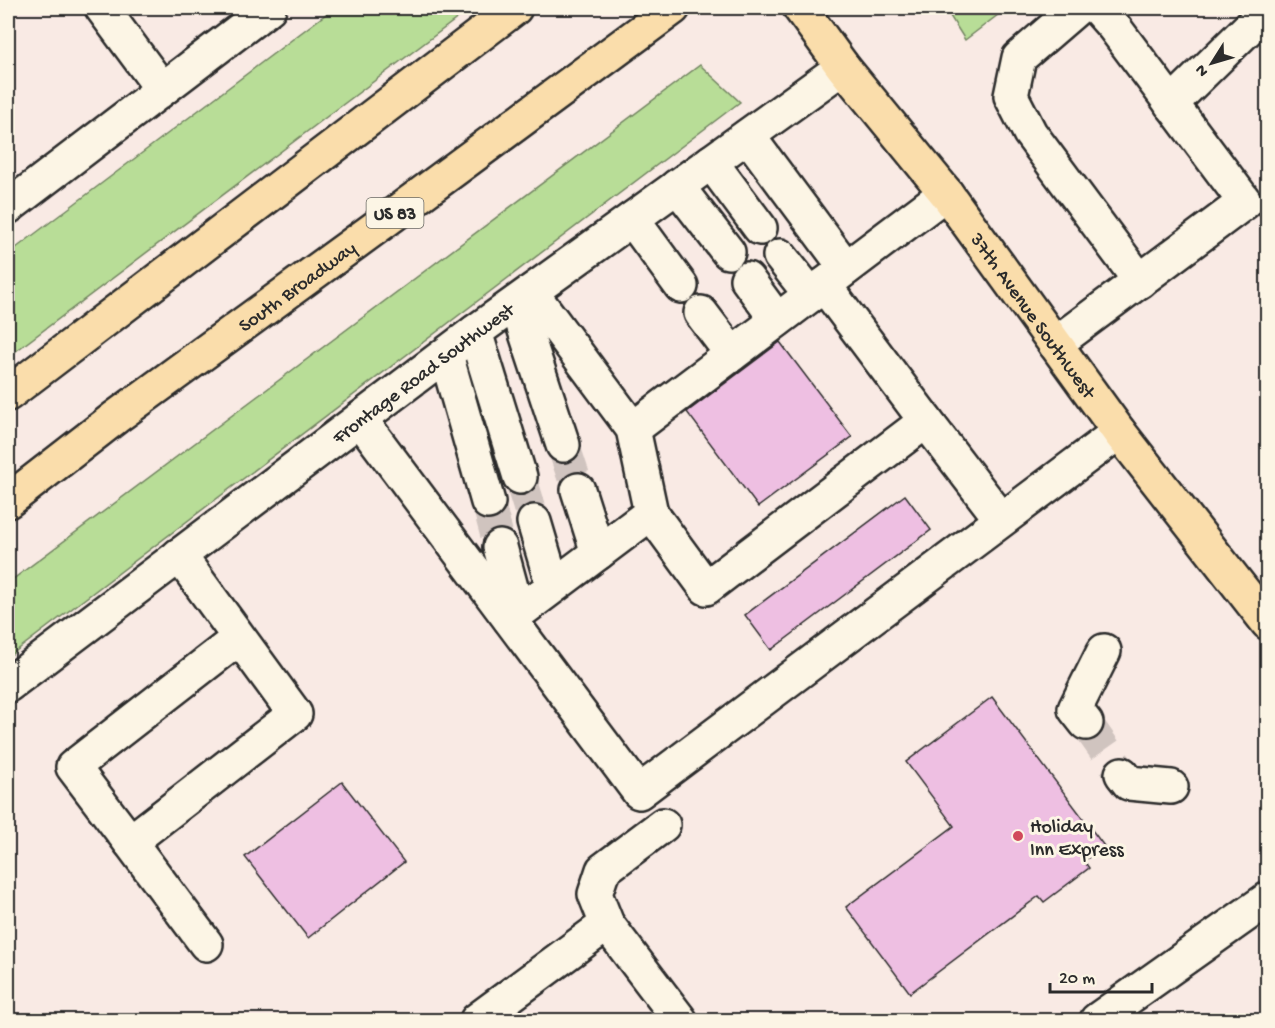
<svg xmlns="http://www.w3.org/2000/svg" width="1275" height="1028" font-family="'Gochi Hand',sans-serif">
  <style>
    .green { fill: #b8dd97; stroke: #728461; stroke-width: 1.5 }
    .building { fill: #eebfe2; stroke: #2b2b2b; stroke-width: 1.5 }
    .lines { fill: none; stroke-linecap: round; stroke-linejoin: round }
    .minor-tunnel { stroke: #d0c4bf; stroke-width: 33; stroke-dasharray: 33 16; stroke-linecap: butt }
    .minor-casing { stroke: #2b2b2b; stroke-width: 38 }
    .major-casing { stroke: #2b2b2b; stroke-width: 38 }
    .highway-casing { stroke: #2b2b2b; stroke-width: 38 }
    .minor { stroke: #fcf5e5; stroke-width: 33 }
    .major { stroke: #faddab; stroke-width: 33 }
    .highway { stroke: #faddab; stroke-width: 33 }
    .poi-dot { fill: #d1495b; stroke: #fcf5e5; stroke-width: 2 }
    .labels { text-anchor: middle; stroke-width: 6; stroke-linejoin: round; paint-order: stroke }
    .shield { fill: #fcf5e5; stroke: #6a6863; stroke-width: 1.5 }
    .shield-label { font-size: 18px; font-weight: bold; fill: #2b2b2b }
    .street-label { font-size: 20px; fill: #2b2b2b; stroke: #fcf5e5 }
    .poi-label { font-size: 20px; fill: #2b2b2b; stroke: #fcf5e5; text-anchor: start }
  </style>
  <rect width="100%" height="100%" fill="#f9eae4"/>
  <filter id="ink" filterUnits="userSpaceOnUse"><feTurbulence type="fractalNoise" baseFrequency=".0167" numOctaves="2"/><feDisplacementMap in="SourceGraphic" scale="12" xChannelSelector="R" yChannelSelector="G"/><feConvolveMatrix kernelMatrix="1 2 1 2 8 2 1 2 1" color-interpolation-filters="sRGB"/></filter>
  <g filter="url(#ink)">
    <path class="green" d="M334,8h137l-463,349v-103z
      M945,8h62l-42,32z
      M700,65l40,37 -732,555v-74z"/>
    <path class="building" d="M780,342l72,95 -94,70 -71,-95z
      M905,495l26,35 -160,120 -26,-35z
      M992,697l112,149 -20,15 5,7 -45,34 -5,-6 -129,97 -64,-86 108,-81 -48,-64z
      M342,782l62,80 -96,76 -63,-81z"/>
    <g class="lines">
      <path class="minor-tunnel" d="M563,445l15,45
        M520,477l14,45
        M488,502l12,45
        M1086,723l36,51"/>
      <g class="minor-casing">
        <g id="minor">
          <path d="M102,8l60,81"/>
          <path d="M1077,8l-58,50 -8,38 19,37 110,148"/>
          <path d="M1171,104l94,-92 -1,-4"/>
          <path d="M748,136l98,132"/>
          <path d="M711,162l49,66"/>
          <path d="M677,186l51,66"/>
          <path d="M8,207l261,-199"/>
          <path d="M632,219l49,67"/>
          <path d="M780,256l31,39"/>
          <path d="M747,279l30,41"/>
          <path d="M516,303l47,142"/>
          <path d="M701,313l31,41"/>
          <path d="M475,332l45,145"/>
          <path d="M1055,344l190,-142 -131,-175 -17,-19"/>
          <path d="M446,355l42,147"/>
          <path d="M360,419l279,373 480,-360"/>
          <path d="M926,421l75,98"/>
          <path d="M633,429l313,-236"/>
          <path d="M578,490l20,63"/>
          <path d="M651,513l55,75 220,-167 -102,-136"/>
          <path d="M534,522l19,64"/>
          <path d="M500,547l18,66"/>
          <path d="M179,555l116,159 -165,128 -57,-75 166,-129"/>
          <path d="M510,619l141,-106 -18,-84 -102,-137"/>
          <path id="s1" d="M8,685l467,-353 368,-265"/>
          <path d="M1086,723l-11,-14 29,-58"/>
          <path d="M1122,774l7,9 42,4"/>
          <path d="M663,825l-60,45 -8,24 12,30 73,96"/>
          <path d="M130,842l76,102"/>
          <path d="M477,1020l130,-96"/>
          <path d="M1097,1020l171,-121"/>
        </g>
      </g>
      <g class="major-casing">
        <g id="major">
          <path id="s2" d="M800,8l43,59 103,126 173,239 149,191"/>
        </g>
      </g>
      <g class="highway-casing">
        <g id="highway">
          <path d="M8,394l507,-386"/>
          <path id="s3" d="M8,501l108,-84 266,-194 291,-215"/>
        </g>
      </g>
      <use href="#minor" class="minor"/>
      <use href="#major" class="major"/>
      <use href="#highway" class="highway"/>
    </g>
  </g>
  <circle class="poi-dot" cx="1018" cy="836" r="6"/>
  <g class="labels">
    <rect class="shield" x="366.5" y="198" width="57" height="30" rx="4.5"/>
    <g class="shield-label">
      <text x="395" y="219">US 83</text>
    </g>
    <g class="street-label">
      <text dy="7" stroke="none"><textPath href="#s3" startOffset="360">South Broadway</textPath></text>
      <text dy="7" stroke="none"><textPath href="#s2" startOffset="386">37th Avenue Southwest</textPath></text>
      <text dy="7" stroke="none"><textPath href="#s1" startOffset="519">Frontage Road Southwest</textPath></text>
    </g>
    <g class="poi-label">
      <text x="1030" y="832">Holiday<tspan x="1030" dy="23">Inn Express</tspan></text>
    </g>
  </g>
  <rect width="1275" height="1028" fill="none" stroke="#fcf5e5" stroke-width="30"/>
  <rect x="15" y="15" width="1245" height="998" fill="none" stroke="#2b2b2b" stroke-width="2" filter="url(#ink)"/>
  <g transform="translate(1212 63) rotate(233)" stroke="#fcf5e5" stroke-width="4.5" paint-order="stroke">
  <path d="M0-4.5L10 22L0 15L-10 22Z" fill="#2b2b2b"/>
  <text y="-9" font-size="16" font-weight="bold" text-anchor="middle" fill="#2b2b2b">N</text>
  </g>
  <path d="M1050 983v9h102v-9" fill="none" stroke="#2b2b2b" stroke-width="3"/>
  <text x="1059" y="983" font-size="18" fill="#2b2b2b" stroke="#fcf5e5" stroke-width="4.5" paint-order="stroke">20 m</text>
</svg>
